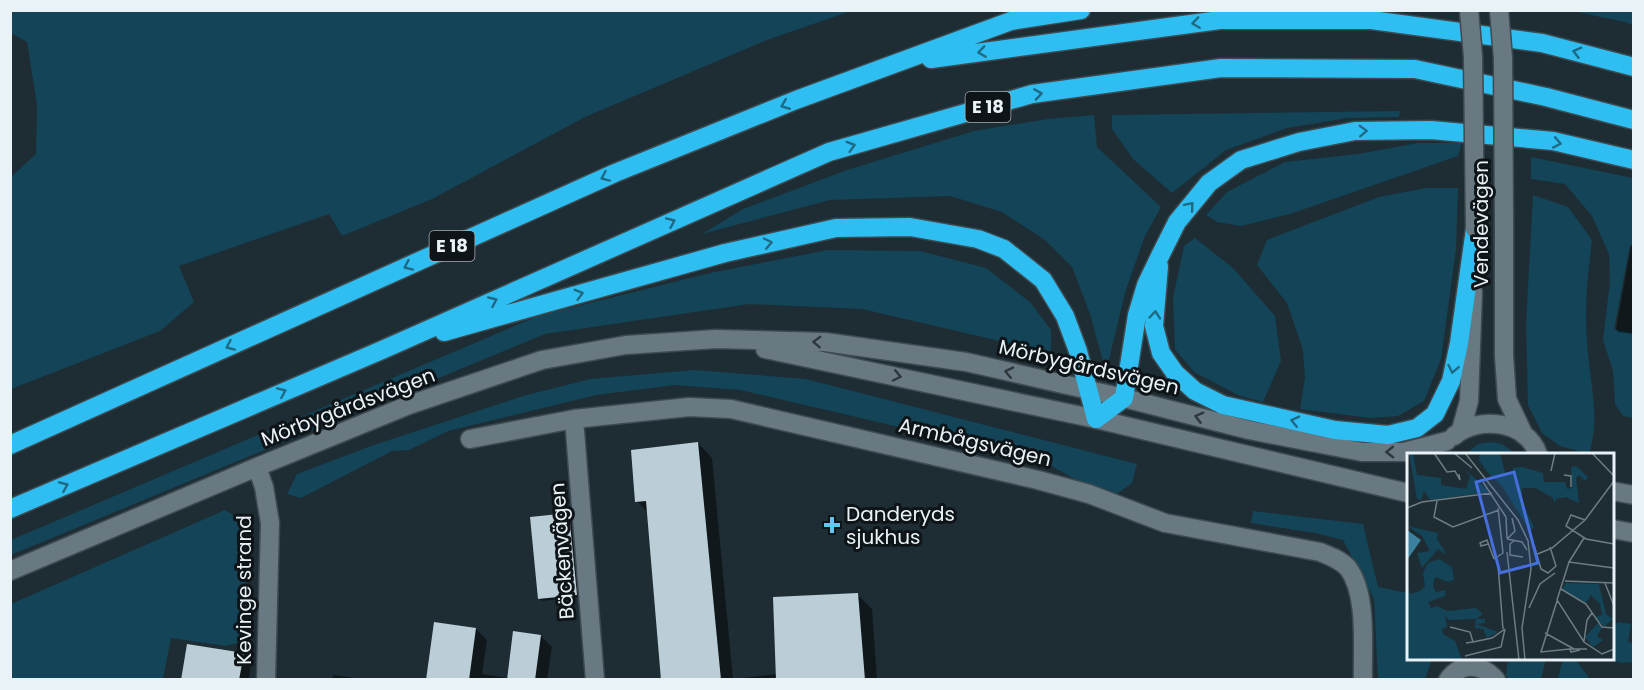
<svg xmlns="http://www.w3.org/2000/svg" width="1644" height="690" font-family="Poppins,sans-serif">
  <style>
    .green { fill: #134457 }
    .shadow { fill: #0007 }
    .building { fill: #bbced7 }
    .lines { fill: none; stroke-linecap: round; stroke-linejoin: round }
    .minor-casing { stroke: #3d4a50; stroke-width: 21 }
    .highway-casing { stroke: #3d4a50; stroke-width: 21 }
    .minor { stroke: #687981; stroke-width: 18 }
    .highway { stroke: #2fbef2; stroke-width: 18 }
    .minor-bridge-casing { stroke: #3d4a50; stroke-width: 21; stroke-linecap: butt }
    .minor-bridge { stroke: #687981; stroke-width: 18 }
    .oneway { stroke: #1e6984 }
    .oneway2 { stroke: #2e373c }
    .poi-dot { fill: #64c5ee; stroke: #0e1417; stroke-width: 2 }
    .labels { text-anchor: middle; stroke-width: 6; stroke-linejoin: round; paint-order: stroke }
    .shield { fill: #0e1417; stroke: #a7afb3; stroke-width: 1.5 }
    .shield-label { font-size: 18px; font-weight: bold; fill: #e9f2f6 }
    .street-label { font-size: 20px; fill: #e9f2f6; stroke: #0e1417 }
    .poi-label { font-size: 20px; fill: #e9f2f6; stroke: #0e1417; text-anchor: start }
    .inset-road { fill: none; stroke: #6f7c82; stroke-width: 1.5 }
    .view { fill: #466fde; fill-opacity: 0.15; stroke: #466fde; stroke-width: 3 }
    .inset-edge { fill: none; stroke: #e9f2f6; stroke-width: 3 }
  </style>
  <rect width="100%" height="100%" fill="#1e2d34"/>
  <path class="green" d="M11,10h840v1l-84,29 -182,77 -153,82 -90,37 -13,-22 -150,52 15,36 -34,29 -149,58v-212l25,-23 1,-49 -10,-63 -16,-9z
    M1572,11h61v14l-8,-3z
    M1400,111l-1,6 -51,1 -61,10 -61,22 -54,43 -39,-34 -21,-30v-14z
    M1094,115l3,32 64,60 -17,31 -19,55 -19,79 -16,-58 -18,-47 -27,-27 -43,-28 -52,-16 -120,4 -128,34 41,-25 104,-39 127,-39 74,-12z
    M1418,143h44l-4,13 -168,58 -49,12 -24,-4 -11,-7 21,-23 58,-30 73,-8z
    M1531,157l102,21v67h-3l-16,84 19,4v85l-10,-2 -8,-12 -2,-33 -10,-31 7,-58 -1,-28 -17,-38 -27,-32 -34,-5z
    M1426,188h32l-2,61 -15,110 -17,42 -26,15 -28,2 -70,-9 5,-31 -2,-28 -16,-47 -30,-38 10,-25 112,-43z
    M1533,195l35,12 24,33c-4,34 -8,67 -5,101 2,38 14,76 2,113l-29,-8 -18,-13 -14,-28 -2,-81z
    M1195,238l38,30 42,48 6,45 -18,41 -23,-6 -46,-24 -19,-23 -2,-51 11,-52z
    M828,250l92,1 66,17 44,34 21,28v23l-189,-44 -113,-5 -204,30 -534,221v-15l527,-224 172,-43z
    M695,370l111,9 331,85 -5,19 -22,16 -69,-39 -301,-70 -65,-5 -79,10 -148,36 -39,19 -17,1 -91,47 -14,-4 10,-20 74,-28 152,-50 67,-17z
    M1491,442l11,2 14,10h-50l12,-10z
    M225,510l18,11 9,118 -26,7 -55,-8 -8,41h-152v-75z
    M1253,511l110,13 15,63 30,6v65l24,1 -7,20h-47l-4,-80 -31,-59 -28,-7 -64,-10z
    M1618,622l13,2 -3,18 5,1v19l-12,1 -12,-4 3,-1 1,-32z
    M1563,658l12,1 15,20h-32z
    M1508,659h38l-5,20h-33l-2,-4z"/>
  <path class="shadow" d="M1631,246h3v88l-16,-2 -2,-3z
    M698,443l14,15 21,221 44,-5 80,-80 15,15 5,71h-215l-13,-166 -12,-13z
    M568,514l3,3 8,80 -37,4 -3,-3z
    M476,629l11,11 -5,34 27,4 32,-42 11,11 -5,33h-119z
    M243,654l8,9 -2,17h-66z
    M333,675l38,5h-39z"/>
  <path class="building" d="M698,442l23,238h-60l-15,-179 -11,1 -4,-52z
    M569,513l8,82 -39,4 -8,-82z
    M858,593l7,87h-89l-3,-83z
    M434,622l42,6 -7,52h-43z
    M513,631l28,4 -6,45h-28z
    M187,644l57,9 -5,27h-58z"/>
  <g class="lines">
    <g class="minor-casing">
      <path id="minor" d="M1504,223v133l3,43 17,36
        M765,349l331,70 312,74
        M574,419l21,261
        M1461,430l8,-29 4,-109
        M1454,436c25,-21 73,-15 84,18
        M470,439l104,-20 115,-12 42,2 307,71 51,14 76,29 155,29c10,4 21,8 28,16 20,27 14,79 15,112
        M257,467l7,20 6,36 -4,157
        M1612,491l22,4
        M1612,529l22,4
        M10,571l247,-104 152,-62 133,-45 84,-15 90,-6 109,3 141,20 158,36 125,32 113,22h42l43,-11
        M1448,680c13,-18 34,-17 48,0"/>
    </g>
    <g class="highway-casing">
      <path id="highway" d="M931,59l289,-39h151l171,23 92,24
        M1159,266l-5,60 7,27 14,20 20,18 28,14 112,25 53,5 29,-7 18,-14 16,-33 8,-38 16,-114
        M444,332l281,-79 111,-25 74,-1 68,12 26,10 39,31 22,36 13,35 18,68 28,-21 13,-83 9,-30 14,-29 17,-34 32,-39 32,-23 58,-18 56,-11 76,-1 122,11 81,19
        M10,445l605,-272 181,-73 215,-79 70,-11
        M10,509l372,-159 447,-198 203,-58 189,-26 194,1 131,28 88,23"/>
    </g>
    <use href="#minor" class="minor"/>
    <use href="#highway" class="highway"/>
    <g class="minor-bridge-casing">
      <path id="minor-bridge" d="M1469,10l4,47 2,172
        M1499,10l4,48 1,165"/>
    </g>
    <use href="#minor-bridge" class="minor-bridge"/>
  </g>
  <defs><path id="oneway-chevron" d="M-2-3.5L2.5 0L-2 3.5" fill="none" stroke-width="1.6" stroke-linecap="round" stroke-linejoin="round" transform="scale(1.5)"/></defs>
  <g class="oneway">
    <use href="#oneway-chevron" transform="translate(1196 23) rotate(172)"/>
    <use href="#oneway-chevron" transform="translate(982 52) rotate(172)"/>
    <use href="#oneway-chevron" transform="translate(1577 52) rotate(-165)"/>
    <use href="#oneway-chevron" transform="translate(1038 94) rotate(-9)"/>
    <use href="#oneway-chevron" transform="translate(785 105) rotate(158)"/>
    <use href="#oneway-chevron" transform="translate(1363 131) rotate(-2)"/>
    <use href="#oneway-chevron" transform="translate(1557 143) rotate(11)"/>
    <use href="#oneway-chevron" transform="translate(851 146) rotate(-16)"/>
    <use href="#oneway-chevron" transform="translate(605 177) rotate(156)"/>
    <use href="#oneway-chevron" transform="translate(1190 206) rotate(-50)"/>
    <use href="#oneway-chevron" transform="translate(671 222) rotate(-24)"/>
    <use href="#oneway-chevron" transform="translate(768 243) rotate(-12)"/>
    <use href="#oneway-chevron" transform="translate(408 266) rotate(156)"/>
    <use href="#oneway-chevron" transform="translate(579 294) rotate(-16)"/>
    <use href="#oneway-chevron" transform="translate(493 301) rotate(-24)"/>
    <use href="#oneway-chevron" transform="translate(1155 315) rotate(-85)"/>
    <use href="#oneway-chevron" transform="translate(230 346) rotate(156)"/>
    <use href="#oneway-chevron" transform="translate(1453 369) rotate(101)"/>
    <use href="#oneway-chevron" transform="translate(282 392) rotate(-23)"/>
    <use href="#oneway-chevron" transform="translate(1295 421) rotate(-167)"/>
    <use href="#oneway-chevron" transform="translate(64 486) rotate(-23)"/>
  </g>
  <g class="oneway2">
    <use href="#oneway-chevron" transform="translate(817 342) rotate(-178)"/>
    <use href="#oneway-chevron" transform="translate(1009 372) rotate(-167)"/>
    <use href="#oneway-chevron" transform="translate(897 376) rotate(12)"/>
    <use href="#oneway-chevron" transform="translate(1199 417) rotate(-165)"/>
    <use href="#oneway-chevron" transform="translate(1390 452) rotate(179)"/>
  </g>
  <path class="poi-dot" d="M829 516h6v6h6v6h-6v6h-6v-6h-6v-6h6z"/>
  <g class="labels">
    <g class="shield">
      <rect x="965.5" y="92" width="45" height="30" rx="4.5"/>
      <rect x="429.5" y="231" width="45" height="30" rx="4.5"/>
    </g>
    <g class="shield-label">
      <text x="988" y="113">E 18</text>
      <text x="452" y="252">E 18</text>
    </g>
    <g class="street-label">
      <text transform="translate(1481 224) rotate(-90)" y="7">Vendevägen</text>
      <text transform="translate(1089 367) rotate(13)" y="7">Mörbygårdsvägen</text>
      <text transform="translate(348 407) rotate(-21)" y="7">Mörbygårdsvägen</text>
      <text transform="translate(975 442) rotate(13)" y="7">Armbågsvägen</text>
      <text transform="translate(562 551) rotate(-94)" y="7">Bäckenvägen</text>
      <text transform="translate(244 590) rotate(-90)" y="7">Kevinge strand</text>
    </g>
    <g class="poi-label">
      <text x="846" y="521">Danderyds<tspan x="846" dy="23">sjukhus</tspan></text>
    </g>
  </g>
  <g transform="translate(1407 453)">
    <rect width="207" height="207" fill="#1e2d34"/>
    <path d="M2,0h4l4,22 24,3v7l25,4 4,-13 -5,-7 24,23 -59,8 -6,-9 -3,9 -4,-1zM73,0h20l6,23 6,-2 1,-6 9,-1 21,6 1,9h21l2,7 5,-1 -1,-21 5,-1 12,11 -3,4 -6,-6 -3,3 3,25 -13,-6 -10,2 -2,5 -1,-6 -17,-10h-14l-1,12 13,27 -4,4 -28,-45 -15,-14 -8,-12zM0,73l31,7 -1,6 10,16 -9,-6 -16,19 -5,-15 13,-2 -8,-15zM32,106l13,8 2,13 -6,2 -13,-5 -2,9 3,6 10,-2 -1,6 -17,6 3,6 6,-2 10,5 29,-3 7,6 -7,5h9v4l-9,1 22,8 -11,6 -4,-9 -8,-1 1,-9 -27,1 -4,-5 2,12 -5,2 1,5 12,7 7,19h-55v-76l3,10 10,-3 5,-5 -2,-13 5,-10zM159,130l33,1 7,30 7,5 -9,8 -9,-10 7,-2 -2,-11 -9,-9 -5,8 -24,-14zM191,170l4,5 -5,8 6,4 -10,7 -8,-10z" fill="#134457"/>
    <path d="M0,77l14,10 -14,20z" fill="#3b809c"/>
    <path class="inset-road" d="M27,0l13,19 8,-1 5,9 -1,-6M47,0l18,15M58,0l53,67 10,21 3,28 -9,59 3,32M185,0l22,23M144,18l4,-18M157,22l7,1v11M76,29l23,35M30,48l-3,16 19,10 46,-17M0,55l15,-6 70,-9M99,64l1,21M178,67l-14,-5 -5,11 20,13 28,5M100,86l15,3 5,8M100,86l8,-8 -3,-13M108,87l-5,4v11l13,2M81,91l-7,2 -1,-3 7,-3 7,19M127,92l7,24 7,4 8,-7 -6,-19M100,99l12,108M128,102l17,-7 33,-28 29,-39M87,106l9,-6 -5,-45M162,109l15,-24M91,112l5,64M207,115l-45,-6 -12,38 27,42 18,12 12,-5M158,128l49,2M198,130l9,23M154,136l25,15 16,23 12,1M150,148l-16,51 29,-3M122,155l11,-24 15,-11M43,174l20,5 3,10 -7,1M138,180l29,16M177,188l3,-21 5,-7M66,189l19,-4 13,-9M173,197l-9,2 -1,-3h17M58,203l36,-9 4,-18"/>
    <path class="view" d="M107,19l24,91 -38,10 -24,-91z"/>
    <rect width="207" height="207" class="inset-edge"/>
  </g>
  <rect width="1644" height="690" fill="none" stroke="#e9f2f6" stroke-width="24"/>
</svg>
